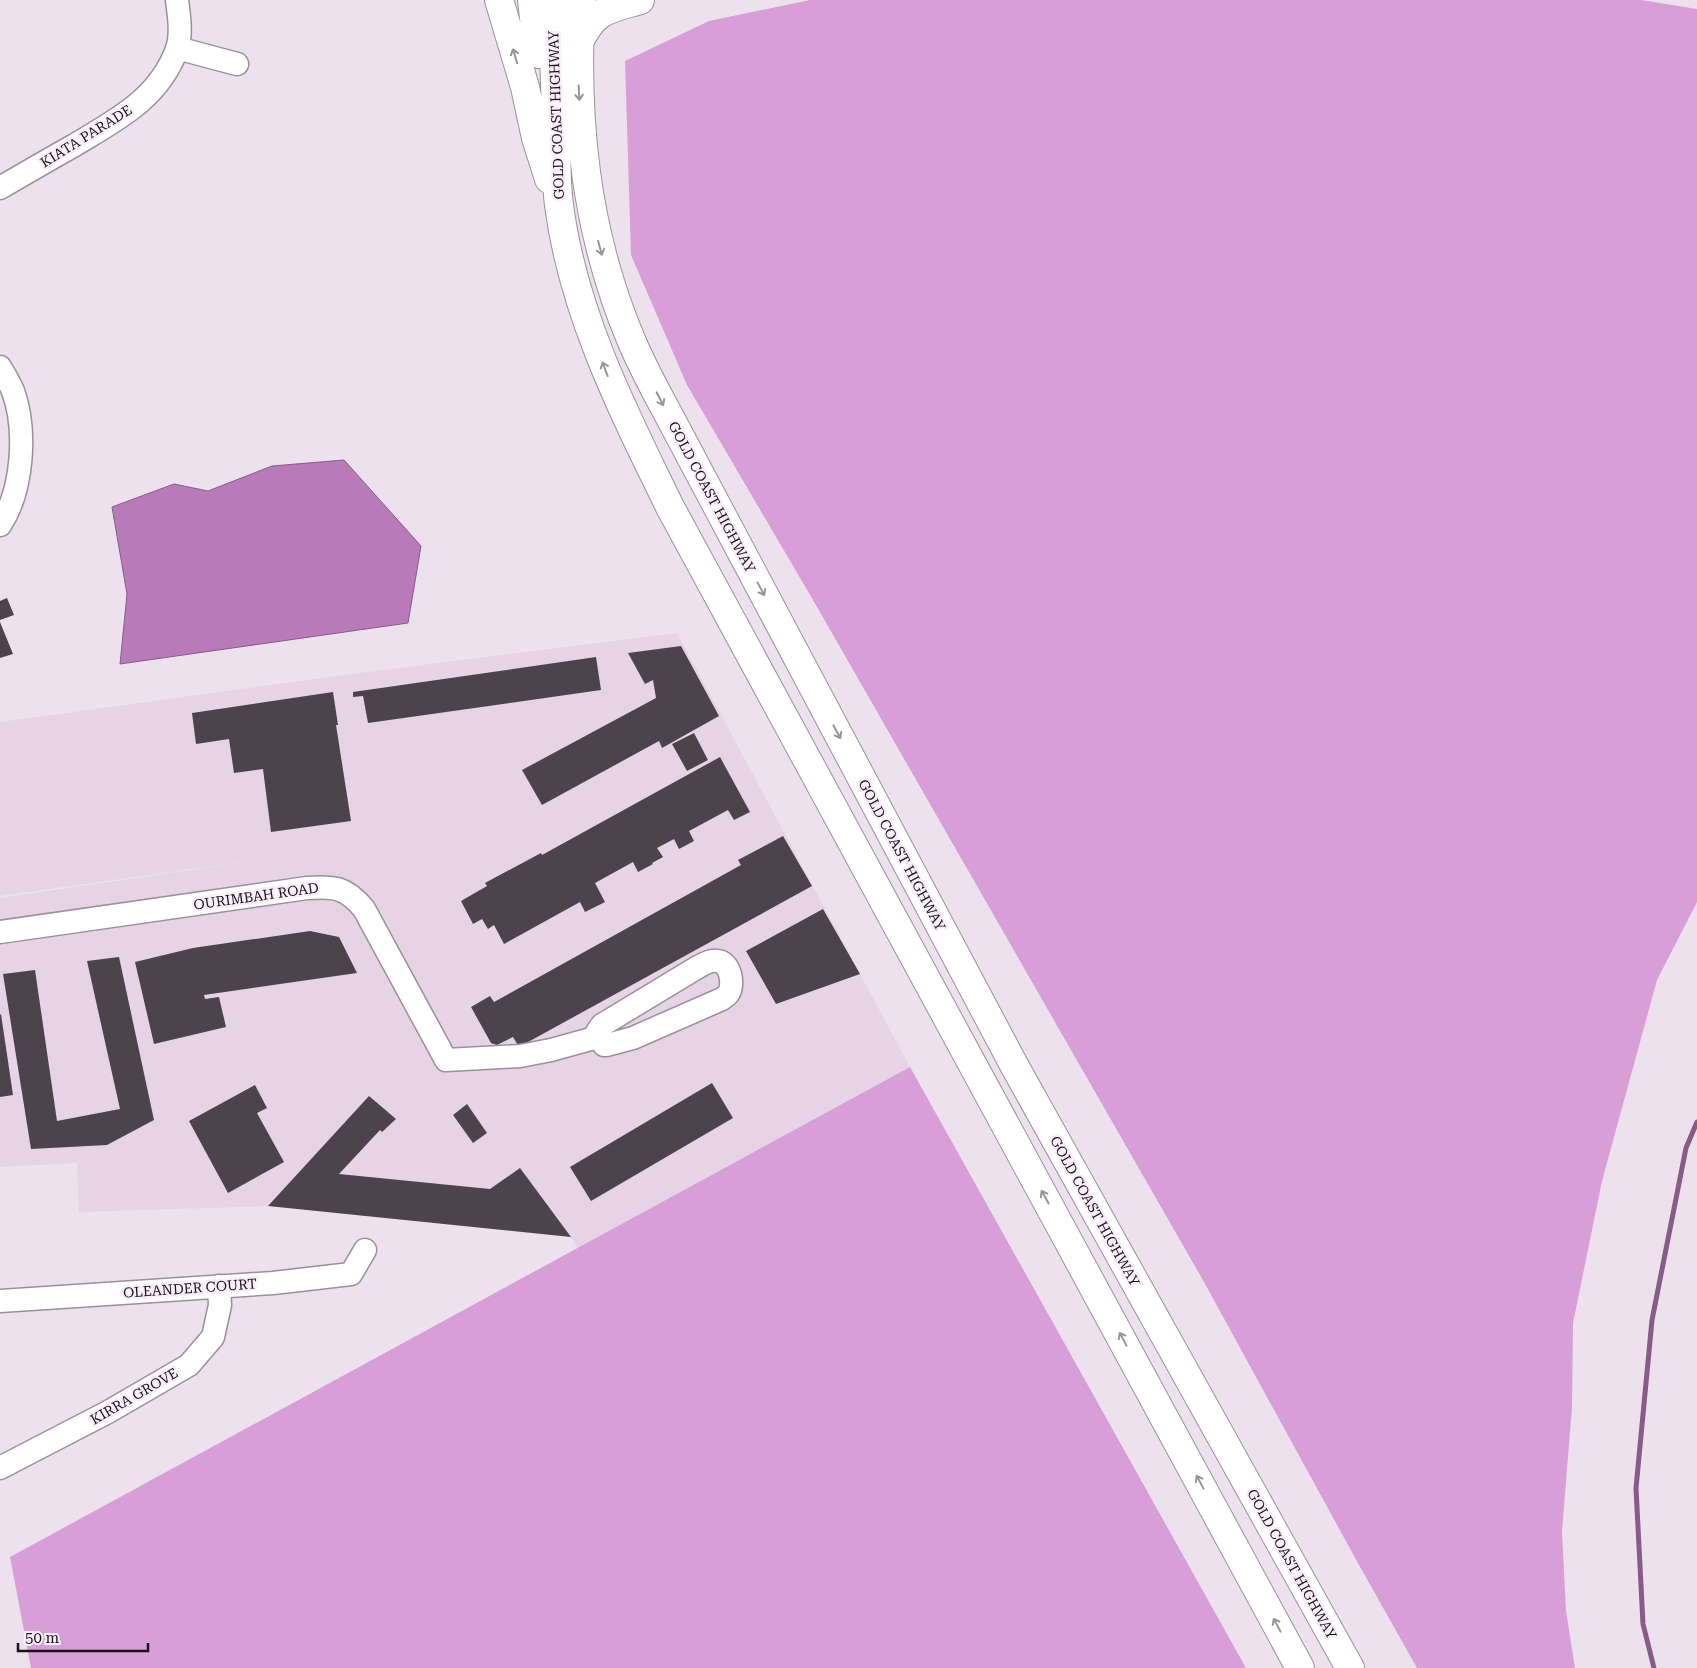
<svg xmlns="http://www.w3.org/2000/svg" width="1697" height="1668" font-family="'Roboto Serif',serif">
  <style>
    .built { fill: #e6d3e5 }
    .green { fill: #d89ed7 }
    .water { fill: #b97aba; stroke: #885b89 }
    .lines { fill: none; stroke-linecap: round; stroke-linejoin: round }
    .stream { stroke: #885b89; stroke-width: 5 }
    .building { fill: #4d434d }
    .minor-casing { stroke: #9c909c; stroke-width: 25 }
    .highway-casing { stroke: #9c909c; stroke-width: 30 }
    .minor { stroke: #fff; stroke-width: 22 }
    .highway { stroke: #fff; stroke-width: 28 }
    .oneway { stroke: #979597 }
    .labels { text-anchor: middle; stroke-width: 5; stroke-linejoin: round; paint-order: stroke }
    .street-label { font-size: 14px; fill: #171317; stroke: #fbeefb }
  </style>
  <rect width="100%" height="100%" fill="#eee1ee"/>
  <path class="built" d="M677,633l233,434 -332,181 -8,-11 -302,-31 -189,6 -2,-49 -77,4v-269l299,-44 -299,42v-174l336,-46z"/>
  <path class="green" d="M810,0h831l56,9v893l-40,78 -55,201 -29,142 -1,84 -10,125 4,79 9,57h-158l-58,-103 -155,-283 -391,-682 -126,-215 -56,-130 -6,-194 84,-40z
    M910,1067l336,601h-1215l-21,-111z"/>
  <path class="water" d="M344,460l77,86 -13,77 -288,41 7,-70 -15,-87 62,-23 34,7 64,-25z"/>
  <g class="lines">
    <path class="stream" d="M1654,1668l-11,-44 -7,-136 16,-168 34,-172 11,-26"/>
  </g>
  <path class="building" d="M7,598l7,17 -14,5v-19z
    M0,622l13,32 -13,4z
    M681,646l38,70 -57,32 -3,-7 -117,64 -20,-35 134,-72 -3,-18 -8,4 -17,-31z
    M596,657l5,33 -233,33 -5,-27 -10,1v-5z
    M333,692l5,33h-2l15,96 -80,11 -8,-63 -29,4 -5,-34 -33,5 -4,-31z
    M694,733l14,27 -21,11 -15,-27z
    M720,757l30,55 -16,8 -6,-10 -39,21 5,10 -15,8 -5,-10 -17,9 6,9 -11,6 1,1 -15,8 -5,-10 -38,21 10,19 -20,10 -5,-10 -76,42 -10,-19 -6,4 -6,-10 -9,5 -12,-23 26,-15 -2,-3 56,-30 1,2z
    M783,836l29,50 -293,161 -6,-10 -16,8 -6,-2 -20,-36 19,-11 4,6 247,-137 -3,-5z
    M823,909l37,65 -84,30 -30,-53z
    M310,931l29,6 18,36 -153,22 1,4 14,-2 7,30 -72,17 -19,-82 58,-14z
    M119,957l35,163 -47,25 -76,4 -28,-175 32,-4 22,151 63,-12 -33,-148z
    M1,1014l12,81 -13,2v-82z
    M712,1083l21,35 -142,83 -21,-34z
    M255,1085l12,23 -10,5 27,49 -56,31 -39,-72z
    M369,1096l27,23 -14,13 -2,-2 -41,44 151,15 30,-21 51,69 -303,-31z
    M467,1104l20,29 -14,10 -20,-28z"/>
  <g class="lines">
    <g class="minor-casing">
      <path id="minor" d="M177,48l60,16
        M0,188c24,-14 48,-28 73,-42 43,-26 86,-47 104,-97 5,-15 2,-33 0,-49
        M0,367c5,8 9,15 13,24 14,39 10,100 -13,134
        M0,932l307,-44c27,-2 39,-1 57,21l82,151 74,-4 31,-6 47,-13 6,8h3l26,-7 89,-39c2,-2 5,-3 6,-5 7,-9 2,-33 -11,-33 -7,-1 -13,3 -19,6l-96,58 -5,7 1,5
        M0,1301l273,-18 78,-9 14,-24
        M0,1468l108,-56 81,-47 24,-28 7,-32 -1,-19"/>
    </g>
    <g class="highway-casing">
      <path id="highway" d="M499,0l26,87 11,51 13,41
        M532,0l6,54
        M553,0c0,38 2,76 3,114 1,30 -1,61 3,91 14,108 64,206 111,302l630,1161
        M581,0c-7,118 4,232 51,342 10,23 22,46 34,68l348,655 336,603
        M578,44c17,-35 28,-34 62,-44"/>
    </g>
    <use href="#minor" class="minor"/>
    <use href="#highway" class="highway"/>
  </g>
  <defs><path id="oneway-shaft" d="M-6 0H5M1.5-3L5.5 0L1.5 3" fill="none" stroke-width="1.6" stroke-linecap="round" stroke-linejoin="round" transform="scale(1.25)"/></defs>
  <g class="oneway">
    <use href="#oneway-shaft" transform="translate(515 56) rotate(-107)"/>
    <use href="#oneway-shaft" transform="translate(579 93) rotate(87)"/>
    <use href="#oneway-shaft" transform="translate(600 248) rotate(75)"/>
    <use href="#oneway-shaft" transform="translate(605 369) rotate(-111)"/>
    <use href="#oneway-shaft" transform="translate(660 399) rotate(63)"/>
    <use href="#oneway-shaft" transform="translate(761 589) rotate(62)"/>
    <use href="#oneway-shaft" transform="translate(837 732) rotate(62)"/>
    <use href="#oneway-shaft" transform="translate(1045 1197) rotate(-119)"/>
    <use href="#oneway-shaft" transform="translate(1123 1339) rotate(-118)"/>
    <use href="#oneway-shaft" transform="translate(1200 1482) rotate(-118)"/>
    <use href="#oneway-shaft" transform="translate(1277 1625) rotate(-118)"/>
  </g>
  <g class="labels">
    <g class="street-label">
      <text transform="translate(556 115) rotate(-92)" y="5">GOLD COAST HIGHWAY</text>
      <text transform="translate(86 136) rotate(-32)" y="5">KIATA PARADE</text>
      <text transform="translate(712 497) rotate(62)" y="5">GOLD COAST HIGHWAY</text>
      <text transform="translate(902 855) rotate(62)" y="5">GOLD COAST HIGHWAY</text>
      <text transform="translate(256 896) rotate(-8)" y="5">OURIMBAH ROAD</text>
      <text transform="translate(1095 1211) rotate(61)" y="5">GOLD COAST HIGHWAY</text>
      <text transform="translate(190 1288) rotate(-4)" y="5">OLEANDER COURT</text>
      <text transform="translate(134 1396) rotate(-30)" y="5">KIRRA GROVE</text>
      <text transform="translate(1292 1564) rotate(61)" y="5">GOLD COAST HIGHWAY</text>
    </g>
  </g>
  <path d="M18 1643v8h130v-8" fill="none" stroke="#171317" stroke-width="2.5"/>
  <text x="25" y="1643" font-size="15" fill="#171317" stroke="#fbeefb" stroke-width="4" paint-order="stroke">50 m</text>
</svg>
